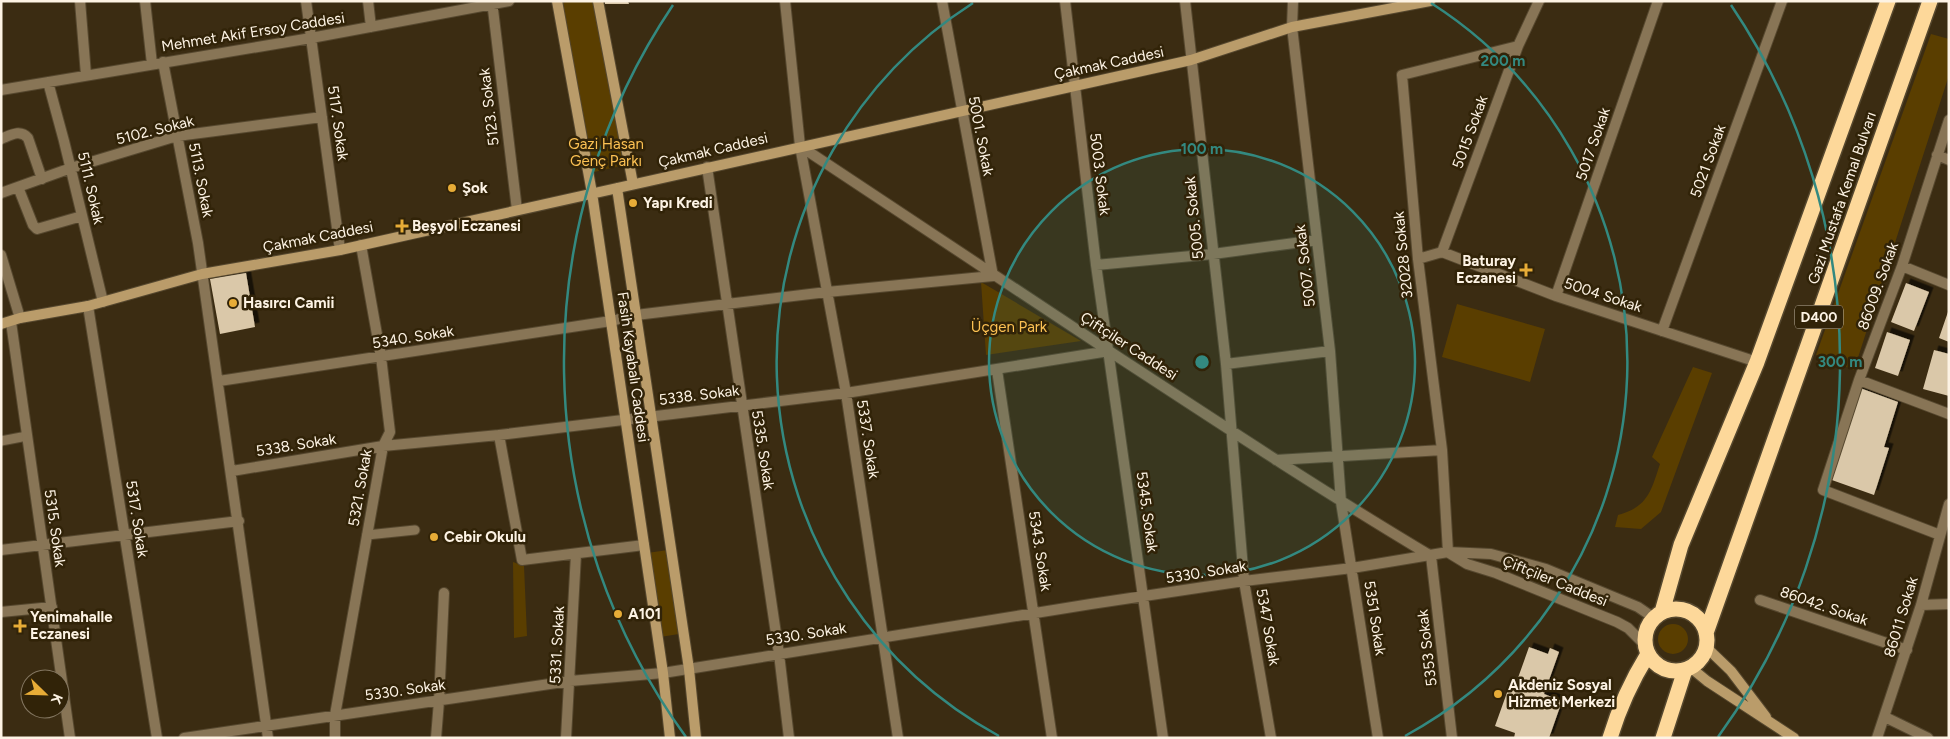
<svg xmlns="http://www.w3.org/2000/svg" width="1950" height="739" font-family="Figtree,sans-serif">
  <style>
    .green { fill: #5a3e00 }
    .building { fill: #dac8a9; filter: url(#shadow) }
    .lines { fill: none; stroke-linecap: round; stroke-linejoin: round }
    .lane-casing { stroke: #56482f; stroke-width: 11 }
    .street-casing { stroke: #56482f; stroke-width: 12 }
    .secondary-casing { stroke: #56482f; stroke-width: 12 }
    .highway-casing { stroke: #56482f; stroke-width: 18 }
    .lane { stroke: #887556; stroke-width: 9 }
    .street { stroke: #887556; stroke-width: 10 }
    .secondary { stroke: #ba9c6a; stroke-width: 10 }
    .highway { stroke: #fdd89a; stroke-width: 15 }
    .ring { fill: none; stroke: #338980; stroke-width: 2.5 }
    .poi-dot { fill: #e7ac37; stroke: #312308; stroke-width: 2 }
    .labels { text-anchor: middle; stroke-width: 5; stroke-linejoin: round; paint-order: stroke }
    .shield { fill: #312308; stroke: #c0b5a2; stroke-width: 1 }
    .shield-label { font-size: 14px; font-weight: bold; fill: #fdf3e4 }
    .street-label { font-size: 15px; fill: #fdf3e4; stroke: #312308 }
    .park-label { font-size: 15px; fill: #fcc153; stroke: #312308 }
    .poi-label { font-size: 15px; font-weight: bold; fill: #fdf3e4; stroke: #312308; text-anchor: start }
    .centre { fill: #338980; stroke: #312308; stroke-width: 2.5 }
    .ring-label { font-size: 15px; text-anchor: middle; font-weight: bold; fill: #338980; stroke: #312308; stroke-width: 5; stroke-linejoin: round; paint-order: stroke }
  </style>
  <defs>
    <filter id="shadow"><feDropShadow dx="4.5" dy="-4.5" stdDeviation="0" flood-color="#0009"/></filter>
  </defs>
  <rect width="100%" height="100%" fill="#3b2c12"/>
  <path class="green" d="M571,1h22l32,164 -31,7 -32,-169z
    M1931,34l18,5v36l-95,295 -38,-15z
    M981,282l100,59 -95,14z
    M1457,304l88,25 -15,53 -88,-25z
    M1693,367l19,6 -51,139 -20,17 -26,-2 3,-12c30,-8 33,-24 42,-51l-8,-7z
    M668,550l11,84 -19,3 -13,-84z
    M513,562l11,4 3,70 -13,2z
    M1658 639a15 15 0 1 1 30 0a15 15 0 1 1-30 0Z"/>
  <path class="building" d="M605,1h23l1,3h-24z
    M246,273l9,54 -35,7 -10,-55z
    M1906,283l23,9 -15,39 -23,-9z
    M1949,309v33l-10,-4z
    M1887,332l23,8 -12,36 -23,-8z
    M1934,350l15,4v42l-26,-7z
    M1860,388l38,14 -14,45 5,1 -15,47 -45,-16z
    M1529,647l19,7 2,-6 9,4 -15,42 18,7 -13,37h-35l1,-5 -20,-7 14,-39 5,2z"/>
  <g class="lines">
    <g class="lane-casing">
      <path id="lane" d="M1,441l26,-5
        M367,535l48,-5"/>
    </g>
    <g class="street-casing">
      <path id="street" d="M80,1l6,74
        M145,1l7,63
        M306,1l34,249
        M368,1l3,26
        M492,1l25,209
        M785,1l15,145 46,247 52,345
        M942,1l51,275
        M1065,1l31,264 67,473
        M1185,1l41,363 18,217 27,157
        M1293,1l-1,26 38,324 11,151 37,236
        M163,62l35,181 70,495
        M48,82l16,59 39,161
        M1,90l310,-52 198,-37
        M1,139c10,-4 19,-10 27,-1l14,41
        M800,146c103,69 206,137 309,205 107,70 213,140 322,205
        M1937,155l12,5
        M707,167l72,487 10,84
        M18,187l15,38 4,4 45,-13
        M1,193l70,-25 106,-32 145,-19
        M1442,252l114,44 201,66
        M1,255l19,63
        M1418,259l24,-7 76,-206 21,-45
        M1096,265l117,-11 104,-14
        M1902,266l47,19
        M1556,296l102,-295
        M88,306l69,432
        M11,322l59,416
        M1662,331l120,-330
        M1226,364l104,-13
        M997,370l55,368
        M1859,380l90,34
        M219,381l392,-60 25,-6 191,-23 166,-16
        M499,435l23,125 122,-15
        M1276,460l166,-10
        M232,471l151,-25 116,-11 347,-42 263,-42
        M1940,535l-117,-45 36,-110 43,-114 47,-146
        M1,550l238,-29
        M1448,552l-6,-102 -24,-191 -16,-184 116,-29
        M1449,553l18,11 29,9 121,49 11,6 17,17
        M1431,556l21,182
        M1760,600l147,50
        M1921,605l28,-1
        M1,612l51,-5
        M1885,717l43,21
        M184,738l386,-57 93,-8 428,-69 153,-23 108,-13 96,-16 43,2 55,15 92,38 16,11
        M335,738v-23l48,-269 7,-14 -9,-75 -20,-112
        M436,738l3,-37 5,-108
        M566,738l10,-184
        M1877,738l44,-133 28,-101"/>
    </g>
    <g class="secondary-casing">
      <path id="secondary" d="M557,1l35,192 71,480 7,65
        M598,1l35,183
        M617,188l72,481 7,69
        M1,324l19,-6 68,-12 114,-32 138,-24 851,-190 101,-33 138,-26
        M1706,647l25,24 35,46
        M1690,667l17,14 87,57"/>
    </g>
    <g class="highway-casing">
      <path id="highway" d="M1645 640a31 31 0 1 1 62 0a31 31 0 1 1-62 0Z
        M1662,612l19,-67 76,-183 131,-361
        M1706,633l224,-632
        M1610,738c9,-30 22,-58 38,-84
        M1663,738l22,-68"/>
    </g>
    <use href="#lane" class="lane"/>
    <use href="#street" class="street"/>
    <use href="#secondary" class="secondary"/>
    <use href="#highway" class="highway"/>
  </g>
  <circle cx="1202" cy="362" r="213" fill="#338980" fill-opacity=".12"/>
  <g class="ring">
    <circle cx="1202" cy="362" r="213"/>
    <path d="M999 736A426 426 0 0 1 973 3M1431 3A426 426 0 0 1 1405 736"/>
    <path d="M686 737A638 638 0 0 1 673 5M1731 5A638 638 0 0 1 1718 737"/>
  </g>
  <g class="poi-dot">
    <circle cx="452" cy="188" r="5"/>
    <circle cx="633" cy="203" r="5"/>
    <path d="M399.5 218.5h5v5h5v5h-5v5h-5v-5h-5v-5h5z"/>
    <path d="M1523.5 262.5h5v5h5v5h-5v5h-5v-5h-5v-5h5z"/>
    <circle cx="233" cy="303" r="5"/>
    <circle cx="434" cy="537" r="5"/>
    <circle cx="618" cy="614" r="5"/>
    <path d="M17.5 618.5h5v5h5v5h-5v5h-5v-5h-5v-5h5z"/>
    <circle cx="1498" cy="694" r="5"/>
  </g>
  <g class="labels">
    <rect class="shield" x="1795" y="305.5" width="48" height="23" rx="4"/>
    <g class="shield-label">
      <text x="1819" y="322">D400</text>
    </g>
    <g class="street-label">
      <text transform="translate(253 32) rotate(-9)" y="5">Mehmet Akif Ersoy Caddesi</text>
      <text transform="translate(1109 63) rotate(-12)" y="5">Çakmak Caddesi</text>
      <text transform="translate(489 107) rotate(-97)" y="5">5123. Sokak</text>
      <text transform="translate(338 123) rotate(82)" y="5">5117. Sokak</text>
      <text transform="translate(155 130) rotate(-14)" y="5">5102. Sokak</text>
      <text transform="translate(1470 132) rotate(-70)" y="5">5015 Sokak</text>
      <text transform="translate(981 136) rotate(79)" y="5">5001. Sokak</text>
      <text transform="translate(1593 144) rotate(-71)" y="5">5017 Sokak</text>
      <text transform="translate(713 150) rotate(-13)" y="5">Çakmak Caddesi</text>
      <text transform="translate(1708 161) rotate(-70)" y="5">5021 Sokak</text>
      <text transform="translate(1100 174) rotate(83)" y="5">5003. Sokak</text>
      <text transform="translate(201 180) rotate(79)" y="5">5113. Sokak</text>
      <text transform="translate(91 188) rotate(77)" y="5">5111. Sokak</text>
      <text transform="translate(1842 198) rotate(-71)" y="5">Gazi Mustafa Kemal Bulvarı</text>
      <text transform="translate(1194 218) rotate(-96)" y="5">5005. Sokak</text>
      <text transform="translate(318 237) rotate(-11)" y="5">Çakmak Caddesi</text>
      <text transform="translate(1403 255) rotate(-96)" y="5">32028 Sokak</text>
      <text transform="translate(1305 266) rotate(-97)" y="5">5007. Sokak</text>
      <text transform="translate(1878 286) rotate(-70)" y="5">86009. Sokak</text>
      <text transform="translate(1603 295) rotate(18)" y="5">5004 Sokak</text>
      <text transform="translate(413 337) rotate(-9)" y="5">5340. Sokak</text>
      <text transform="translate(1129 346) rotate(33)" y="5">Çiftçiler Caddesi</text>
      <text transform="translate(633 367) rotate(82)" y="5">Fasih Kayabalı Caddesi</text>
      <text transform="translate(699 395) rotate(-7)" y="5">5338. Sokak</text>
      <text transform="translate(868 439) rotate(81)" y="5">5337. Sokak</text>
      <text transform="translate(296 445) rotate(-9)" y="5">5338. Sokak</text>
      <text transform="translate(763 450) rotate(81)" y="5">5335. Sokak</text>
      <text transform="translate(360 488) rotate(-80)" y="5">5321. Sokak</text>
      <text transform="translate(1147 512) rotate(82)" y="5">5345. Sokak</text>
      <text transform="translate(137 519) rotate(81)" y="5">5317. Sokak</text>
      <text transform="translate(55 528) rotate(82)" y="5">5315. Sokak</text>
      <text transform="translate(1040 551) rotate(81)" y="5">5343. Sokak</text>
      <text transform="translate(1206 572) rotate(-9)" y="5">5330. Sokak</text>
      <text transform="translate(1555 581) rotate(22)" y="5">Çiftçiler Caddesi</text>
      <text transform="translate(1824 606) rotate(19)" y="5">86042. Sokak</text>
      <text transform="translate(1901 617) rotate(-73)" y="5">86011 Sokak</text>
      <text transform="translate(1375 618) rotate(81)" y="5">5351 Sokak</text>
      <text transform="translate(1268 627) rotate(80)" y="5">5347 Sokak</text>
      <text transform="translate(806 634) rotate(-9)" y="5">5330. Sokak</text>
      <text transform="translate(557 645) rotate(-87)" y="5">5331. Sokak</text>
      <text transform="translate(1427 648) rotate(-97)" y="5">5353 Sokak</text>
      <text transform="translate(405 690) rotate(-8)" y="5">5330. Sokak</text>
    </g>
    <g class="park-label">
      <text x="606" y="149">Gazi Hasan<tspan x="606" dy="17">Genç Parkı</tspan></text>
      <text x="1009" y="332">Üçgen Park</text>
    </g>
    <g class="poi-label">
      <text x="462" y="193">Şok</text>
      <text x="643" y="208">Yapı Kredi</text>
      <text x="412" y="231">Beşyol Eczanesi</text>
      <text x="1516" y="266" text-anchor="end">Baturay<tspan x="1516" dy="17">Eczanesi</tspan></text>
      <text x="243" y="308">Hasırcı Camii</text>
      <text x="444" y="542">Cebir Okulu</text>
      <text x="628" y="619">A101</text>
      <text x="30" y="622">Yenimahalle<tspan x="30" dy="17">Eczanesi</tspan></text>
      <text x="1508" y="690">Akdeniz Sosyal<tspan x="1508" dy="17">Hizmet Merkezi</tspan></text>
    </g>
  </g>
  <circle cx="1202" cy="362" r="8" class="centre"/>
  <g class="ring-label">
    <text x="1503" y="66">200 m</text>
    <text x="1202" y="154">100 m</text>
    <text x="1840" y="367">300 m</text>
  </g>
  <rect width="1950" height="739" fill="none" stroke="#fdf3e4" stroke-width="5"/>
  <g transform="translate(45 694) rotate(113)"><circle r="24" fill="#312308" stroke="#837660"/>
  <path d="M0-4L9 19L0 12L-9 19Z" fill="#e7ac37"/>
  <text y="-8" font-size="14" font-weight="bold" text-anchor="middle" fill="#fdf3e4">K</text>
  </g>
</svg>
